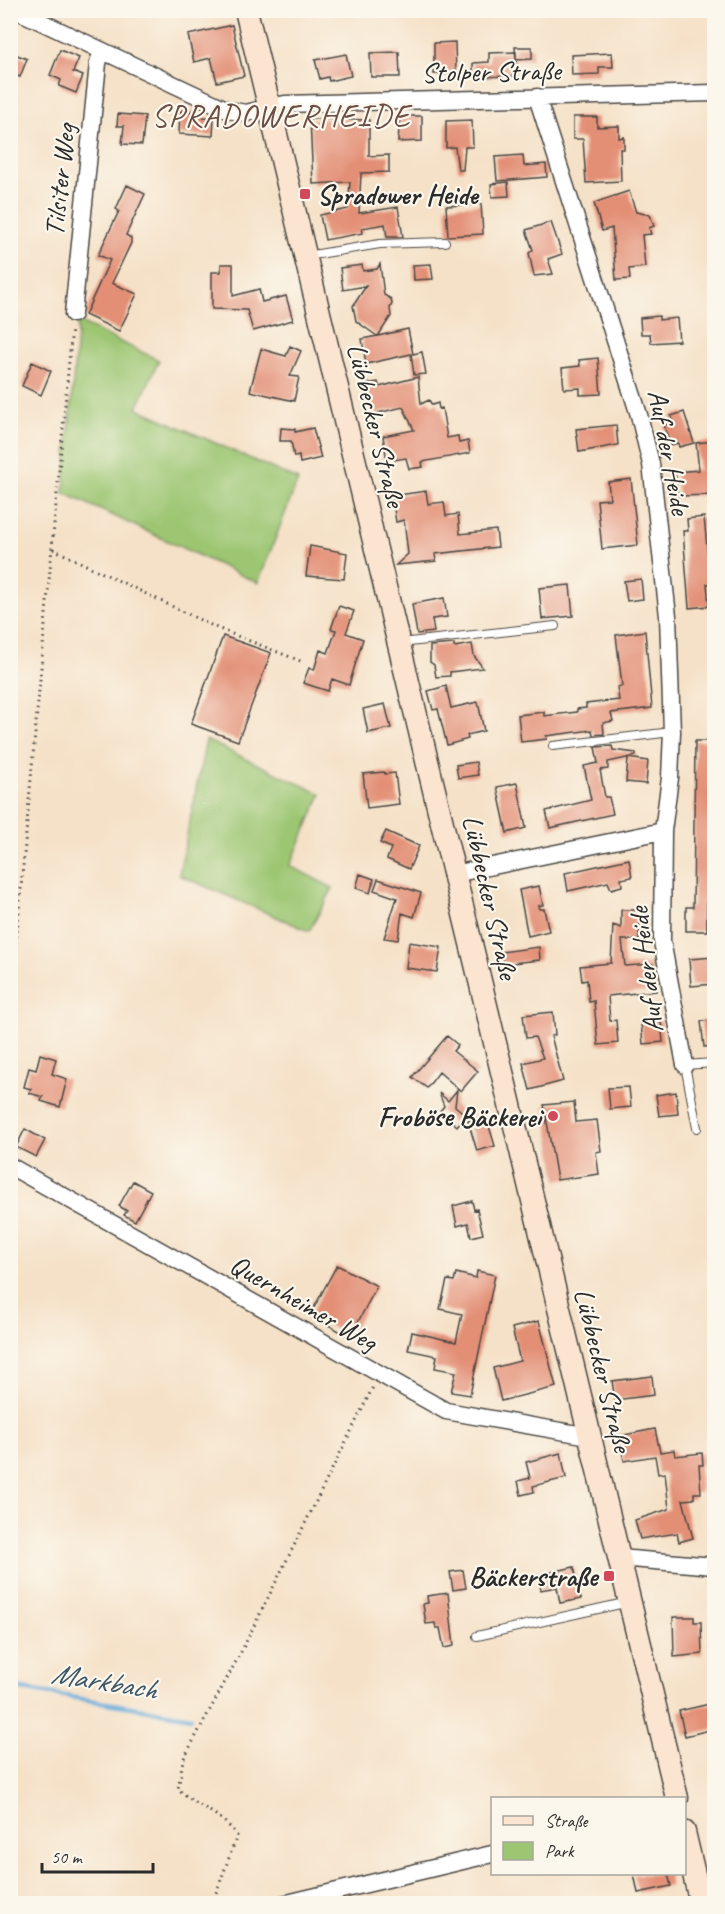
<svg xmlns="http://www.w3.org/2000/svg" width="725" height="1914" font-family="Caveat,sans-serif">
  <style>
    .green { fill: #9cc672; stroke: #64784e; stroke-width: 1.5 }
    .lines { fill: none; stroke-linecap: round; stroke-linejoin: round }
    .stream { stroke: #62a9d8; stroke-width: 4.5 }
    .building { fill: #e38f76 }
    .lane-casing { stroke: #494642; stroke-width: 10 }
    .street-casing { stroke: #494642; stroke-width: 19 }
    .secondary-casing { stroke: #494642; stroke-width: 25 }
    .path { stroke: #494642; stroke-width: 3; stroke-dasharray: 1.5 4.5; stroke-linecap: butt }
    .lane { stroke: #fff; stroke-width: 8 }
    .street { stroke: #fff; stroke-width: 16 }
    .secondary { stroke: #fce5d0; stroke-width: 22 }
    .poi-dot { fill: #d1495b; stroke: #fbf7ec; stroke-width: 2 }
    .labels { text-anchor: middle; stroke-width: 4.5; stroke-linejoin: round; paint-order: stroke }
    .street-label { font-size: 28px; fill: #2b2b2b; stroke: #fbf7ec }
    .poi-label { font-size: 28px; font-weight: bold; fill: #2b2b2b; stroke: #fbf7ec; text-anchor: end }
    .water-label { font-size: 30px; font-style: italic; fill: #3e5768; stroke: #fbf7ec }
    .quarter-label { font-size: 32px; letter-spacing: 1.5px; fill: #6b4e45; stroke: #fbf7ec }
  </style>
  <rect width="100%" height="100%" fill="#fbf7ec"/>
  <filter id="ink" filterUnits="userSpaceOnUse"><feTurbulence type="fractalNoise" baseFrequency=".0167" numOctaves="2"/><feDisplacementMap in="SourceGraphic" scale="12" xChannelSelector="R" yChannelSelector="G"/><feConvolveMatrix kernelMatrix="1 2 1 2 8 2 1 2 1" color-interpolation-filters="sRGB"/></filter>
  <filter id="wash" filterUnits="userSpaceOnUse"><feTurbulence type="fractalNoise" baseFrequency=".008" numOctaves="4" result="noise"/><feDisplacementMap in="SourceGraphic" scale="24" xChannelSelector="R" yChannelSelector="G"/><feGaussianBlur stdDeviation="1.35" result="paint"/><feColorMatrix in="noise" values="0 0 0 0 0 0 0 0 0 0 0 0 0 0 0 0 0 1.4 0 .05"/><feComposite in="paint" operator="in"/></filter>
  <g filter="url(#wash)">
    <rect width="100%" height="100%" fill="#f5e1c7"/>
    <path class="green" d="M78,322l81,38 -22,48 161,72 -40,103 -194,-90z
      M206,740l115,54 -31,72 43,22 -24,43 -130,-56z"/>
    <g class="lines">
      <path class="stream" d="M10,1687l181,30"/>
    </g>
    <g id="blocks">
      <path class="building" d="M232,25l12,51 -27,6 -6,-24 -17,4 -6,-27z
        M455,42l1,32h-22v-31z
        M515,47h17v12l-16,1z
        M60,50l19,8 -6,14 10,4 -7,17 -17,-7 2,-6 -11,-5z
        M10,52l17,7 -7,18 -10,-4z
        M399,52l1,25h-29l-1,-24z
        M516,52v24l-43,1v-14l16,-1v-9z
        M612,53l1,14h-14v7l-27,1 -1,-20z
        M346,54l5,22 -22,5 -1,-4 -8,2 -5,-19z
        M180,111l20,1v5l14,1 -1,18 -34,-2z
        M118,114l27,2 -3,29 -20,-1 2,-18h-7z
        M400,116h22v25l-24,1z
        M573,117h24v10l22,-1v12l5,-1v12h-4l1,32 -35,2 -3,-44h-10z
        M310,119l59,1v36l20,-1v17l-28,1 -2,40 39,-6 5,30h-16l-2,-13 -23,4 1,5 -38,7 -5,-25 28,-6 2,-27 -37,2z
        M472,120l1,27h-8l-2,23h-5l-3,-23 -9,1v-27z
        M523,155l1,11 22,-2 1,13 -50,4 -2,-24z
        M508,182l1,14 -17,1 -1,-13z
        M127,185l18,9 -19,41 5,3v5l-19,40 25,11 -18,37 -34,-16 25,-55 -12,-5 21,-44 -3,-2z
        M629,191l7,21 14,3 4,11 -5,2 2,6 -9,1 3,32 -16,2 1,10 -14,1 -4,-52 -10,3 -8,-28z
        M481,204l2,30 -35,2 -2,-30z
        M551,222l11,32 -14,5 5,15 -19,2 -5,-23 4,-3 -7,-20z
        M221,264h12v32l26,-7 3,13 24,-6 7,24 -40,11 -6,-21 -35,-1v-37h9z
        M380,264l4,31 7,4 1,5 -2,4 1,8 -13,20 30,-7 5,25 9,-2 4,22 -12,1 -3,-21 -45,10 -4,-25 15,-3 -21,-15 -3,-15 13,-20 -23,4 -3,-22 22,-3 1,6 14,-2z
        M431,264l2,15 -19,1 -1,-15z
        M659,316v4l18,-2 2,23 -28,2 -1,-9h-9l-1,-16z
        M290,346l11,5 -11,25 9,1 -5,24 -44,-10 11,-42 25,7z
        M598,358l3,36 -21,1v-7l-16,1 -2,-21 18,-2 -1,-6z
        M32,362l19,9 -10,24 -19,-9z
        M418,377l3,27 8,-4 3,5 6,-2 1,6 3,-1 5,30 11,-2 1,7 9,-2 2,12 -48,9 1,5 -14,2 -3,-11 -19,3 -4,-25 31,-6 -11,-23 -34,8 -6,-25h3l-2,-6 14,-2 1,5z
        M684,412l10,31 -15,4 -1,-4 -8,2 -6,-20 9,-3 -2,-6z
        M616,425l2,20 -39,7 -3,-23z
        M281,428l14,1v3l18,-4 8,30 -21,5 -1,-7 -5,1 -3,-16h-11z
        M714,441v37l-3,1 2,16 -35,1 -3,-24 24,-2 -3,-27z
        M631,479l7,66 -36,4 -5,-49 13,-1 -2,-17z
        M426,491l2,13 16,-2 2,14 12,-2 2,20 36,-4 2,17 -63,7 1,7 -40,4 12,-11 -4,-34 -8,2 -4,-26z
        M704,517l4,41h6v25l-7,1 2,22 -20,2 -6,-77h5l-1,-12z
        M310,546l37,7 -3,26 -38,-3z
        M641,579l2,20 -16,2 -3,-20z
        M570,585l3,31 -31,3 -3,-31z
        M444,598l3,19 -15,2 2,13 -17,2 -5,-30z
        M339,606l15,5 -8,22 17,6 -14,46 -17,-6 -4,12 -25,-8 6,-15 5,2 6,-20 8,3 8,-23 -5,-1z
        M645,631l7,77 -41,5 2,8 -10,2 1,11 -11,1 -1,-5 -46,6 1,3 -26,3 -3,-27 26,-3v4l33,-4v-3l9,-1v-4l33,-4 -2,-13 5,-1 -6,-51z
        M223,636l48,17 -33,88 -47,-17z
        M454,644v3l18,-3 2,12 9,12 -33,4v4l-14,1 -2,-12 -4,-3v-16z
        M446,686l5,22 27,-6 6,29 -17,4 1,4 -21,6 -9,-36 -5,1 -5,-19z
        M385,704l6,24 -23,5 -5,-24z
        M695,741h18l1,5v104h-2l2,36h-2v6l-5,-1v40h-21v-24h7z
        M612,746l1,4 23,3v3l-28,6v7l-8,1 5,27h4l4,17 -63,14 -4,-17 45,-11 -7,-34 14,-3 -3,-16z
        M628,758l20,3 -2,23 -20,-2z
        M476,762l2,13 -20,3 -2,-13z
        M384,772l1,2 10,-1 4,31 -32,4 -4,-34z
        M517,783l9,45 -19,5 -10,-46z
        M386,831l33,15 -10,23 -22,-10 4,-11 -11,-5z
        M629,859l3,18 -11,2 1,7 -11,3 -3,-7 -40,9 -3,-18z
        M360,874l14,5 -4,14 -14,-5z
        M378,879l43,14 -7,24 -12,-4 -4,27 -14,-2 13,-40 -23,-8z
        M539,886l4,19 -5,1 1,3h5l5,22 -21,5 -9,-46z
        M621,910h19l-1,30h-17l3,26 28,-2 3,27 -48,5 2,25 6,-1 2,23 -20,2 -4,-44 -5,1 -2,-22 -5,1 -2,-15 31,-3 2,-38 8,3z
        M409,942l32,5 -4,25 -31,-4z
        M539,947l1,13 -38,4 -1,-12z
        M714,957v27l-23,2 -2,-27z
        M553,1012l2,23 -4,1 12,45 -33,9 -7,-27 20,-5 -8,-21 -9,1 -3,-23z
        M714,1020v26l-10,1 -3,-26z
        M661,1021l2,21 -20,2 -2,-21z
        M447,1036l11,9 -5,6 25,20 -17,20 -22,-19 -12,16 -15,-11z
        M40,1054l16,5 -4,15 15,5 -7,28 -19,-6 2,-4 -14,-4 2,-4 -7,-2 5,-19 7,2z
        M629,1087l2,20 -21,2 -2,-21z
        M457,1090l-2,16 11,9 -9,11 -17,-15 4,-5 -5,-13 9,8z
        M676,1092l2,22 -19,2 -3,-21z
        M574,1102l2,20 21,-2 4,31 -5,1 3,22 -42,6 -13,-75z
        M486,1116l9,30 -18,5 -9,-30z
        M25,1129l20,11 -9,17 -20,-10z
        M133,1181l18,10 -16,30 -11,-6 3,-4 -8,-5z
        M472,1201l2,9 3,-1 6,25 -12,3 -3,-14 -11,3 -4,-20z
        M337,1265l40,21 -27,51 -40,-22z
        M477,1271l18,4 -25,120 -19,-3 5,-20 -21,-4 2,-12 -29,-6 4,-18 44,10 6,-28 -22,-5 7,-29 7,1 2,-8 20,5z
        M539,1321l17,66 -55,14 -8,-33 27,-7 -8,-33z
        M652,1376l2,19 -39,5 -3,-19z
        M655,1429l5,23 14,-2 1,6 27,-3 1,12h-4l2,28h-7v6l-11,1 10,38 -14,4 -2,-9 -37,6 -5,-19 34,-11 -4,-36 -7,1 -3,-18 -31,5 -5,-25z
        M561,1453l5,25 -33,8 1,6 -13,3 -3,-14 12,-3 -4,-16z
        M574,1567l7,32 -21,4 -3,-16 -16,3 -3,-15z
        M463,1570l3,18 -13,2 -3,-18z
        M448,1593l6,53 -10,2 -4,-20h-4l-1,-5 -9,1 -3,-20 5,-1 -1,-7z
        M673,1617h21v5h7l1,32 -28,3z
        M714,1703v26l-29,7 -6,-25z
        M634,1874h34l3,12 -33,7z"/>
    </g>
  </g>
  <g filter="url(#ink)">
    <use href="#blocks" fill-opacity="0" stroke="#494642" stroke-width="1.5"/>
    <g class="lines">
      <g class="lane-casing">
        <path id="lane" d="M306,256l74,-12 65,-2
          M400,643l155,-17
          M553,746l119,-14
          M697,1128l-12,-63 29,-2
          M477,1636l152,-34"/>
      </g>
      <g class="street-casing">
        <path id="street" d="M16,10l212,100 18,3 39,-9 429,-11
          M537,97l102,318 12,49 17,152 4,116 -2,46 -7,53 -1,110 23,124
          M73,314l25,-251 4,-12
          M454,874l209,-43
          M10,1166l436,245 143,25
          M619,1558l95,8
          M283,1904l209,-50"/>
      </g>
      <g class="secondary-casing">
        <path id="secondary" d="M246,10l431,1788
          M684,1832l17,72"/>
      </g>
      <path class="path" d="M53,549l164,79 86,34
        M10,1009l62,-681
        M212,1904l25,-68c-17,-25 -38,-27 -59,-47l5,-29 56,-104 135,-271"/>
      <use href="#lane" class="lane"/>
      <use href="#street" class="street"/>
      <use href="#secondary" class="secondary"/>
    </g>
  </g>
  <g class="poi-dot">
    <rect x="299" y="188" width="12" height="12" rx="3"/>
    <circle cx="553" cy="1116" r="6"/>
    <rect x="603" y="1570" width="12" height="12" rx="3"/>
  </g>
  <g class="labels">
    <g class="street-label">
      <text transform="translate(491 71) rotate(-1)" y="10">Stolper Straße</text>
      <text transform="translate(59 180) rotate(-84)" y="10">Tilsiter Weg</text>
      <text transform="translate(377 425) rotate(76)" y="10">Lübbecker Straße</text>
      <text transform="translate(670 452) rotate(79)" y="10">Auf der Heide</text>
      <text transform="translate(491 897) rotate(77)" y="10">Lübbecker Straße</text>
      <text transform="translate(645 970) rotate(-97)" y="10">Auf der Heide</text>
      <text transform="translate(304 1302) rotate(30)" y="10">Quernheimer Weg</text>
      <text transform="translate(604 1370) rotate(76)" y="10">Lübbecker Straße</text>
    </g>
    <g class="poi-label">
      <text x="317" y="204" text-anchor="start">Spradower Heide</text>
      <text x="541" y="1126">Froböse Bäckerei</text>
      <text x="597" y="1586">Bäckerstraße</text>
    </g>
    <g class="water-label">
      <text transform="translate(104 1681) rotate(9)" y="10">Markbach</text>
    </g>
    <g class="quarter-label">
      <text x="281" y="126">SPRADOWERHEIDE</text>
    </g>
  </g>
  <rect width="725" height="1914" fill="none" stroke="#fbf7ec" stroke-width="36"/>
  <rect x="491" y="1797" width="195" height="78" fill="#fbf7ec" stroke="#a8a59f" stroke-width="1.5"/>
  <rect x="503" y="1816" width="30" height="9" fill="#fce5d0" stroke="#a8a59f" stroke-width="1.5"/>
  <text x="545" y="1827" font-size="18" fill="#2b2b2b">Straße</text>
  <rect x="503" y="1842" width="30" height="18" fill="#9cc672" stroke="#a8a59f" stroke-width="1.5"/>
  <text x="545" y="1857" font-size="18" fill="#2b2b2b">Park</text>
  <path d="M42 1863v9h111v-9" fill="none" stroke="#2b2b2b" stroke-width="3"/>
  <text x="51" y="1863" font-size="18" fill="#2b2b2b" stroke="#fbf7ec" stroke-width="4.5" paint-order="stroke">50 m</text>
</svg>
